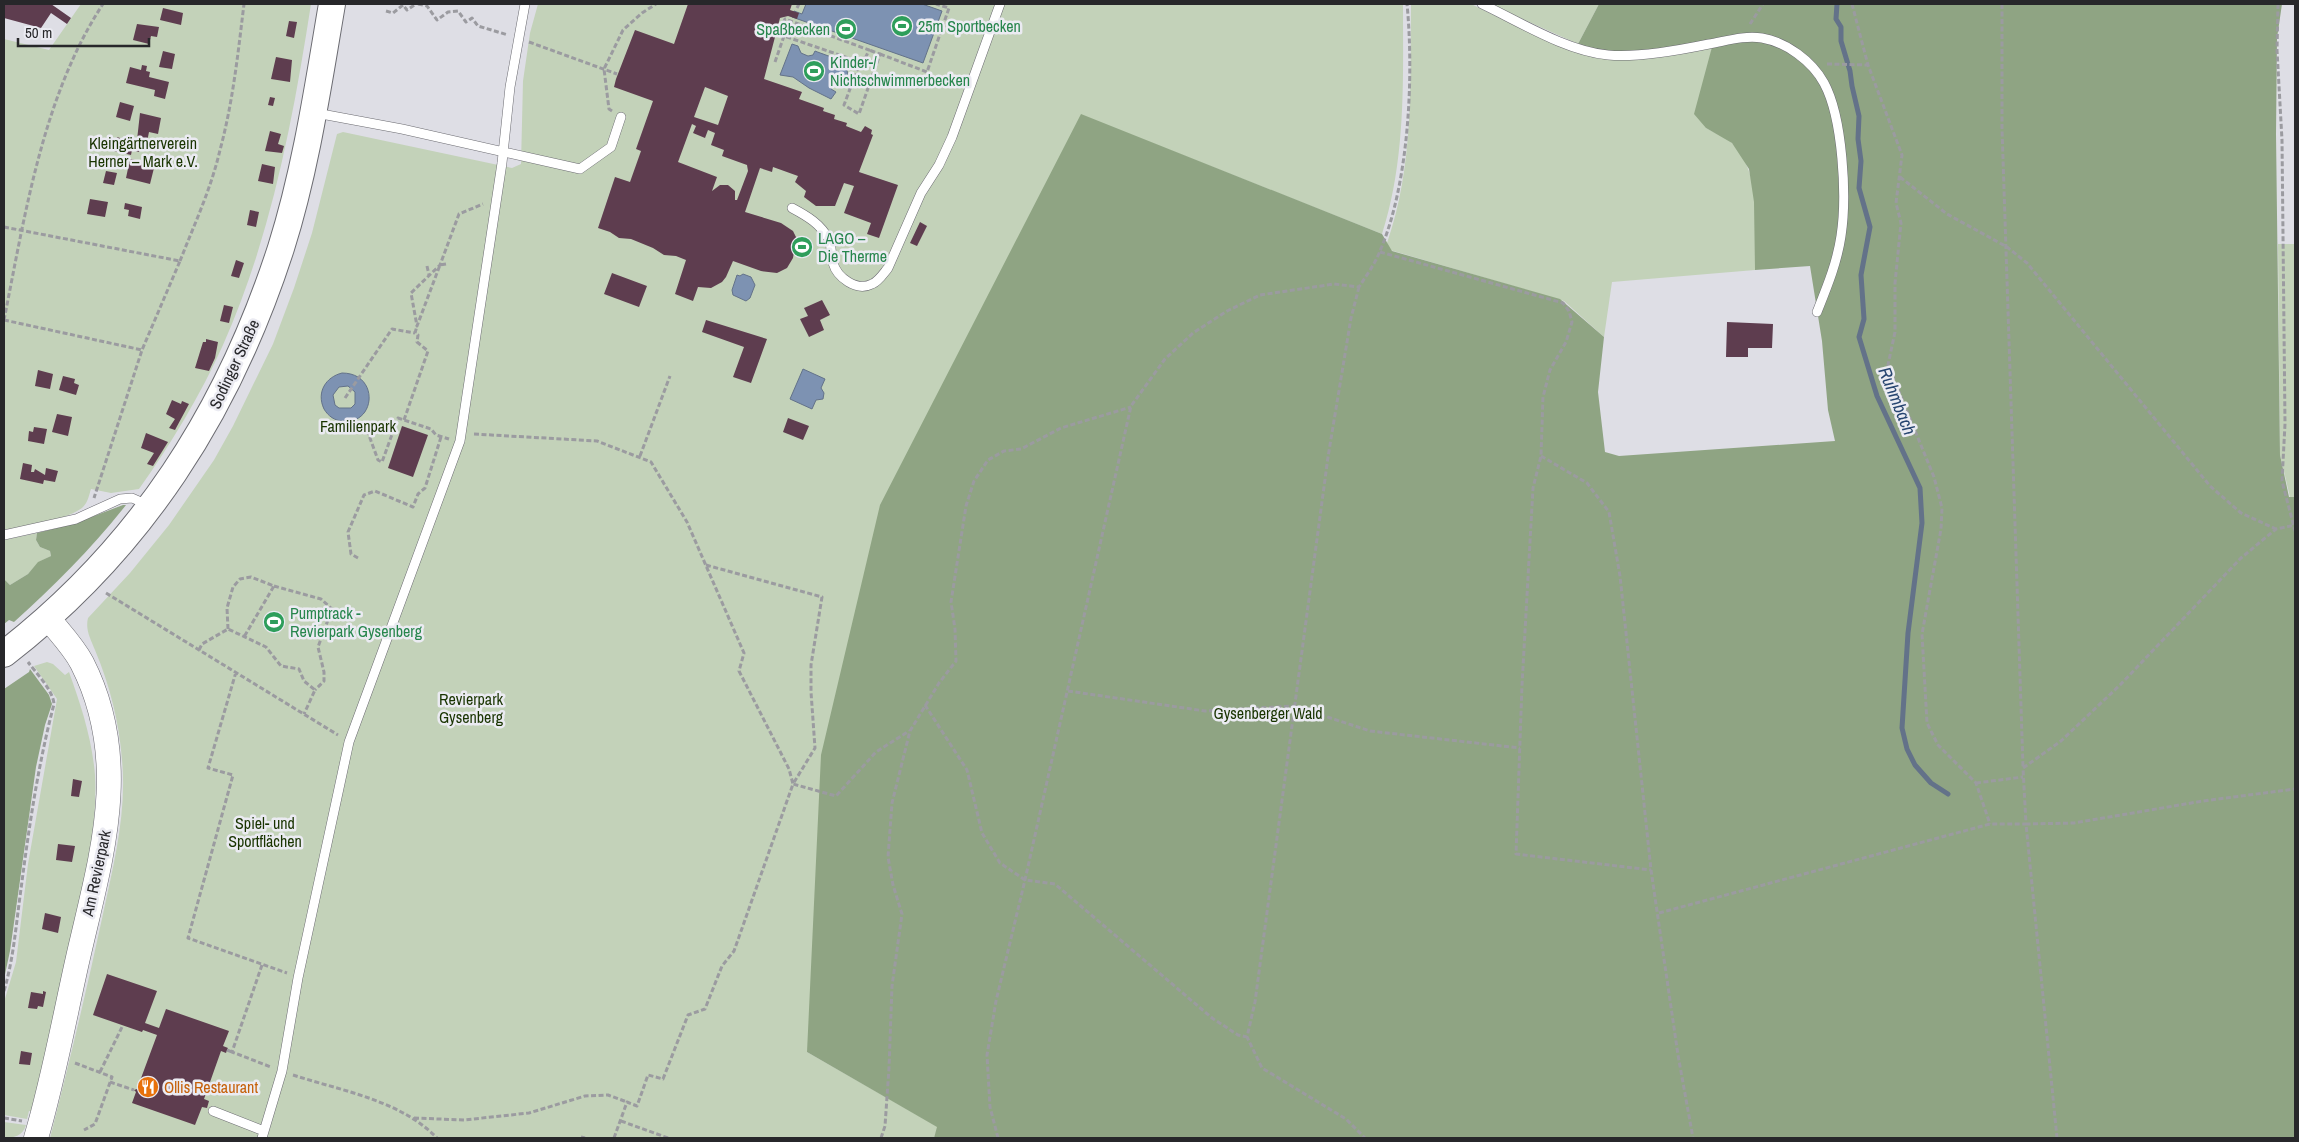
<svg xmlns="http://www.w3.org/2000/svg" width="2299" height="1142" font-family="'Archivo Narrow',sans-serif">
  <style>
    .green { fill: #c3d2b9 }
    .forest { fill: #8fa483 }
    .water { fill: #7d92b2; stroke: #637289; fill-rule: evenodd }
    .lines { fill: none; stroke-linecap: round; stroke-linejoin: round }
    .stream { stroke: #637289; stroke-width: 5 }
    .building { fill: #5e3d4f; fill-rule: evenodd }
    .service-casing { stroke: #6b6b71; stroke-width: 10 }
    .tertiary-casing { stroke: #6b6b71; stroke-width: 25 }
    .secondary-casing { stroke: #6b6b71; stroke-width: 28 }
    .path { stroke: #9b9ba0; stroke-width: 3; stroke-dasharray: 5 2.5; stroke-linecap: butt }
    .service { stroke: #fff; stroke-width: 9 }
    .tertiary { stroke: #fff; stroke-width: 24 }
    .secondary { stroke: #fff; stroke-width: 26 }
    .labels { text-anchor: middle; stroke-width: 5; stroke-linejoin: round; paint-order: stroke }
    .leisure-label { font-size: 16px; fill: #27864d; stroke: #ebebf2; text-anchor: start }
    .park-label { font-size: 16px; fill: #193400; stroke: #ebebf2 }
    .street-label { font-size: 16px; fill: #27272a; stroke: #ebebf2 }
    .food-label { font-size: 16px; fill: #c56008; stroke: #ebebf2; text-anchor: start }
    .water-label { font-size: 18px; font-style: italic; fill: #274570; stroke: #ebebf2 }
  </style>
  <rect width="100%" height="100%" fill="#dedee5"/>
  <path class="green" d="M81,4h230c-18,116 -40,233 -88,341 -23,51 -52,99 -84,144l-28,4 -20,-4c-2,6 -3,13 -8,18 -10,10 -60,23 -75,23l-4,-1v-490l45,11z
    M538,4h865c0,77 3,155 -21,230l-301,-119 -274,937 131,75 -4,11h-884c19,-74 37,-149 53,-224 11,-51 24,-102 19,-154 -3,-38 -12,-74 -27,-110 -4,-10 -10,-20 -7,-32l42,-45 39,-48 45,-65 19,-34 40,-82 21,-56 18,-55 25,-99 6,-2 169,36 9,-4 2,-83 7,-48z
    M1411,4h60l58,28 47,19 136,-4 -6,81c8,5 21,9 27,16 30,32 22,86 22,126l-143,12 -8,55 -40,-36 -174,-51 -3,-7c27,-77 23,-159 24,-239z
    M1489,4h110l-21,40z
    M2278,244h17v253h-5l-10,-42z
    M37,533l-1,7 4,7 10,4 1,5 -12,6 -11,12 -18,11 -6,-6v-39z
    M47,662l6,2 12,11 4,-3c12,33 23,67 26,103 3,55 -11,108 -22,162 -13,58 -27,116 -42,174h-2l-2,8 -23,-4v-113l12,-40 12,-98 29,-165 -23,-33z
    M4,1122l22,3c-3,11 -13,13 -22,13z"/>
  <path class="forest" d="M1599,4h683l-5,34 -1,96 4,321 9,42h6v641h-1361l3,-11 -130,-75 14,-297 59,-250 201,-391 301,120 10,17 168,48 44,38 -6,55 7,60 14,4 216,-15 -7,-31 -6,-69 -12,-75 -55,4 -1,-68 -5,-33 -17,-26 -26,-15 -12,-14 18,-67 -84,12 -52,-9 2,-6z
    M123,505h3c-34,43 -72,81 -112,117l-5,-2 -5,4v-45l6,6 18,-11 10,-12 13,-6 -1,-5 -10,-4 -4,-7 1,-7 36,-9z
    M30,669l19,26 3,9 -7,21 -9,42 -26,184 -6,28v-290l25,-17z"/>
  <path class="water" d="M806,4h116l20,7 -19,52 -131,-46 2,-6 8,3z
    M792,44l6,2 3,7 7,3 5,-1 2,-4c12,5 39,11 31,28l-14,4 -1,6 5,3 -5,7 -22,-11 -16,-11 -13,-2z
    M743,274l8,3 4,8 -5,13 -4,3 -13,-6 -1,-5 5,-15 3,1z
    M803,369l22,10 -4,9 3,5 -1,6 -7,1 -4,9 -22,-10z
    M342,373c38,0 34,52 1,48 -8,0 -15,-5 -19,-12 -8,-17 2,-32 18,-36zM348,386l7,6v12l-4,4h-12l-4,-3 -2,-10 6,-8z"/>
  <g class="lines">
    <path class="stream" d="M1837,4l-1,15 5,8v14l9,30 2,15 7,30 -1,23 3,22 -2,27 11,39 -9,48 3,44 -5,18 18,59 43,92 2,35 -14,110 -6,95 5,21 8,16 16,18 17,11"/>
  </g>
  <path class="building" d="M4,4h47l20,14 -4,6 -16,-11 -10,15 -37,-10z
    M688,4h104l-2,6 9,3 -2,6 -9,-3 -8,2 -16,61 38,13 -3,7 25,9 -1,3 12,4 -1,4 13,4 -1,3 15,6 4,-6 7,4 -1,4 2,1 -14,37 39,13 -19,53 -12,-4 4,-11 -27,-10 10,-27 -10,-3 -9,23h-19l-12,-9 2,-6 -11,-9 3,-6 -25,-9 -1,5 -12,-4 -15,44 36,11 12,8 7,14 -5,1 -2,12 -6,10 -10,5 -16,-2 -28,-10 -7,16 -4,5 -11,6 -13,-1 -5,14 -18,-7 11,-34 -10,-4 -12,-1 -11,-7 -22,-9 -12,-1 -9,-6 -12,-4 17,-51 15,5 11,-31 -5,-2 17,-48 -39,-14 2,-8 19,-49 39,14zM705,87l23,9 -10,29 -24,-8zM692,124l4,2 -3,7 12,5 3,-8 7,3 -4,12 13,5 -2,6 25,9 1,6 -11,29h-2v-9l-7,-6h-8l-8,6 5,-14 -39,-15z
    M163,8l20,5 -2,12 -21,-5z
    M289,21l8,1 -3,16 -8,-2z
    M137,24l22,3 -2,10 -6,-1 -2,8 -16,-4z
    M163,51l12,3 -3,15 -13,-2z
    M276,57l16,3 -2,22 -19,-3z
    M142,65l5,1 -1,5 4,1 -1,5 20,5 -4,17 -11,-3 1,-6 -29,-7 4,-16 11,3z
    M270,97l5,1 -2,8 -5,-1z
    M120,102l14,4 -4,15 -14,-4z
    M140,113l21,5 -3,16 -9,-2 -2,10 -10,-2z
    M270,131l11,3 -3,10 6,2 -2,7 -17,-2z
    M117,137l24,8 -2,7 -7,-2 -1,5 -17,-4z
    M130,159l25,5 -5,20 -24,-6z
    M262,164l13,3 -2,17 -15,-3z
    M106,171l11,2 -3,12 -11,-2z
    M90,199l18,3 -3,15 -18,-3z
    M125,203l17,4 -2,12 -12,-3 1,-6 -5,-1z
    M250,210l9,2 -3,15 -9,-2z
    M920,222l7,4 -10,20 -7,-3z
    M236,260l8,3 -5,15 -8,-2z
    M612,273l35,13 -8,21 -35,-13z
    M822,300l8,15 -10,5 4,10 -15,7 -9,-18 8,-3 -4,-8z
    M224,305l9,2 -4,16 -9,-2z
    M706,320l61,19 -16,44 -18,-6 11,-30 -42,-15z
    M1727,322l46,2 -1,24h-24v9h-22z
    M206,339l12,3 -3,16 -6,13 -14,-3 8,-26h3z
    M38,370l15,4 -3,15 -15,-3z
    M63,376l12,3 -1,4 5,2 -3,10 -17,-5z
    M172,400l9,4 1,-3 7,3 -14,26 -6,-2 6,-9 -9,-5z
    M57,414l15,3 -4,19 -16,-4z
    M788,418l21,8 -6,14 -20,-8z
    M402,426l26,9 -15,42 -25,-9z
    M34,427l13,2 -3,15 -16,-3 1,-10 4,1z
    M146,433l22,9 -15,24 -6,-2 7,-11 -13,-5z
    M23,463l9,2 -1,7h3l1,-3 10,6 1,-7 12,3 -3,11 -11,-2 -1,4 -23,-5z
    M73,779l9,2 -3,16 -8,-1z
    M58,844l17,2 -3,16 -16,-2z
    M45,913l16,4 -3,16 -16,-4z
    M107,974l50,17 -12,32 14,5 7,-19 63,22 -6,15 5,2 -1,2 -1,3 -5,-2 -17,48 5,2 -2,7 -5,-1 -7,18 -63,-22 4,-11 -2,-2 3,-1 20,-54 -14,-5 -1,2 -49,-17z
    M43,991l3,1 -3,15 -5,-1 -1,3 -9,-1 3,-16 12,2z
    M21,1051l11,2 -2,12 -11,-1z"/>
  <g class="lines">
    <g class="service-casing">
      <path id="service" d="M1482,4c38,18 84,47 126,51 29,3 72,-5 101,-11 17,-3 36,-9 53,-6 24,4 50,23 62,45 19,35 23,114 17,153 -4,27 -14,51 -24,76
        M316,113l86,16 178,40 31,-22 10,-30
        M792,208c15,8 29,16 37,32 3,7 2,16 4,23 4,14 23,29 39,21 7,-3 11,-10 16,-16l33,-75 18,-28 13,-28 48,-133
        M4,535l72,-16 44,-20 12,-1 16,7
        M213,1111l51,20
        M262,1138l20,-67 16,-93 51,-236 111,-301 42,-278 8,-76 15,-83"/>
    </g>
    <g class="tertiary-casing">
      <path id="tertiary" d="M36,1138c17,-57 28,-118 41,-176 23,-102 56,-199 5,-299 -9,-17 -23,-31 -34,-45"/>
    </g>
    <g class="secondary-casing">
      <path id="secondary" d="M4,654c137,-106 224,-242 277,-406 25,-79 37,-162 51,-244"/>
    </g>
    <path class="path" d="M418,4l9,2 10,14 11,-8 10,-1 8,11 6,-4 6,8 30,9
      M1852,4l16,61 34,90 -6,48 5,20 -6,60v49l-7,33 46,112 8,31 -1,21 -19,105 5,89 11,22 38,38 14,41
      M2002,4v124l21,639
      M2278,4l-1,46 5,90 3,284 -3,57 13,50
      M797,8l2,-4
      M386,11l7,2 10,-8 4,5 9,-6
      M1750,24l13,-20
      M784,36l-4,-6 5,-11 84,31 -5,11 -4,1
      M529,42l88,32
      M880,54l47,18 22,-64 -13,-4
      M775,62l9,-26 76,26 -16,43 15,9 21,-60 -11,-4
      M1827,64l41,1
      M612,111l-3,-2 -5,-40 19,-39 19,-17 14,-9
      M1900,177l47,37 60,33 20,16 183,223 31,27 35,16
      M4,227l176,34 -38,89
      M1380,252l183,51 6,8 3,11 -6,20 -16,28 -7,27 -2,59 -8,32 -11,197 -6,169 135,16
      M180,261c14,-36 31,-72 40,-111 13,-48 18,-97 24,-146
      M446,264l-6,1 -23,61 -6,-33 29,-28 19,-51 24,-10
      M427,266l2,9
      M1359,287l-8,31 -23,139 -73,545 -8,35 15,31 84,51 19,19
      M4,320c21,-105 39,-225 99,-316
      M4,320l138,30 -48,148
      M345,398l47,-69 23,4
      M404,420l24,-69 -11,-9 1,-7 -3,-2 2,-7
      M367,430l11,30 4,2 16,-44 33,11 5,6 13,4
      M474,434l123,7 54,21 36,60 57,131 -5,18 50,98 4,15 -59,167 -12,15 -17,43 -17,6 -25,64 -15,-4 -11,31 -10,-4 -13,36
      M640,456l30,-80
      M1541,456l46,27 22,29 11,64 31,294 27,185 15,83
      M358,558l-7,-4 -3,-22 16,-37 11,-4 38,16 5,-13 7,-6 16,-51
      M706,565l116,32 -11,68v27l4,56 -22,36 43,12 40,-44 33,-21
      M274,586l47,13 11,10 -14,38 6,25v9l-9,9
      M106,593l232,142
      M228,629l-1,-21 6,-21 7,-8 11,-2 23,9 -30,51
      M199,650l3,-6 26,-15 38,18 15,19 18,3 5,12 11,9 -11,24
      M236,672l-28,96 25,7 -45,163 99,35
      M1068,691l137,20 89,-5 76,25 150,17
      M925,705l42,65 15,63 18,30 25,17 30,4 157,134 26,17 9,2
      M1976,783l47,-6
      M1659,913l331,-89h36l-3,-56 38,-27 59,-56 121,-127 35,-29 19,-4
      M262,965l-30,87 39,15
      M4,991c10,-34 12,-67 17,-102 8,-62 17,-124 33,-185 -1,-14 -18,-31 -26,-42
      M227,1050l5,2
      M75,1063l37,14 -17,47 -11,6
      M100,1072l23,-47
      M293,1075c49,16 107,25 144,63
      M110,1082l24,8
      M4,1118l18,3
      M414,1118l50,2 65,-7 56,-17 23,-1 19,7
      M621,1121l47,17
      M581,1137l4,1
      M881,1138l4,-12 4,-58 3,-82 10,-72 -9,-29 -5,-28 4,-54 18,-72 29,-48 17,-22 -1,-32 -4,-27 15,-96 8,-25 14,-21 16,-9 17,-2 40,-21 70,-21
      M998,1138l-8,-31 -3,-52 9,-54 29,-121 106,-474 34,-47 28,-26 34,-22 33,-16 74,-11 25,3c7,-11 16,-23 21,-36 29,-67 34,-175 27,-247
      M2057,1138l-31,-314 48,-1 129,-22 92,-12"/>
    <use href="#service" class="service"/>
    <use href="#tertiary" class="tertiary"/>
    <use href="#secondary" class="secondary"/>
  </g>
  <defs>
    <g id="stadium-disc" transform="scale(1.125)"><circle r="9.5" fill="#2e9e5b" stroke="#ebebf2"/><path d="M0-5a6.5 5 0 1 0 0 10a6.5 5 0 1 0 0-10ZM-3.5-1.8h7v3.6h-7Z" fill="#fff"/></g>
    <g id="restaurant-disc" transform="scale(1.125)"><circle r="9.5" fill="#e8710a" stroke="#ebebf2"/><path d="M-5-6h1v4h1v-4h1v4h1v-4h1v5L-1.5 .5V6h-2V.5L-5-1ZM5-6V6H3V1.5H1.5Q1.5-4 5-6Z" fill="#fff"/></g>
  </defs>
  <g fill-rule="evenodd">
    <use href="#stadium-disc" x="902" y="26"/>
    <use href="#stadium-disc" x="846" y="29"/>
    <use href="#stadium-disc" x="814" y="71"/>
    <use href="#stadium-disc" x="802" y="247"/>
    <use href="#stadium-disc" x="274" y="622"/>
    <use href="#restaurant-disc" x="148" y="1087"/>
  </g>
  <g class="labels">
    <g class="leisure-label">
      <text x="918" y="32">25m Sportbecken</text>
      <text x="830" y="35" text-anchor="end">Spaßbecken</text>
      <text x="830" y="68">Kinder-/<tspan x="830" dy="18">Nichtschwimmerbecken</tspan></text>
      <text x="818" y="244">LAGO –<tspan x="818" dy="18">Die Therme</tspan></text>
      <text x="290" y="619">Pumptrack -<tspan x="290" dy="18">Revierpark Gysenberg</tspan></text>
    </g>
    <g class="park-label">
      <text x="143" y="149">Kleingärtnerverein<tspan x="143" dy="18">Herner – Mark e.V.</tspan></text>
      <text x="358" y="432">Familienpark</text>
      <text x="471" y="705">Revierpark<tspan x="471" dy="18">Gysenberg</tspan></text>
      <text x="1268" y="719">Gysenberger Wald</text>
      <text x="265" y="829">Spiel- und<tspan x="265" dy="18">Sportflächen</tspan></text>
    </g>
    <g class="street-label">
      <text transform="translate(234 364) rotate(-65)" y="6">Sodinger Straße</text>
      <text transform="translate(96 873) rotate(-78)" y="6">Am Revierpark</text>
    </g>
    <g class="food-label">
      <text x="164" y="1093">Ollis Restaurant</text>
    </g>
    <g class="water-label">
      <text transform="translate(1897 401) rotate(68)" y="6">Ruhmbach</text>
    </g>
  </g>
  <rect width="2299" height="1142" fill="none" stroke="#27272a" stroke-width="10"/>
  <path d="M18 38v8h131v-8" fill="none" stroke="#27272a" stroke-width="2.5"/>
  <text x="25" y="38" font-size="15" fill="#27272a" stroke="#ebebf2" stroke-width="4" paint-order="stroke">50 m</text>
</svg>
